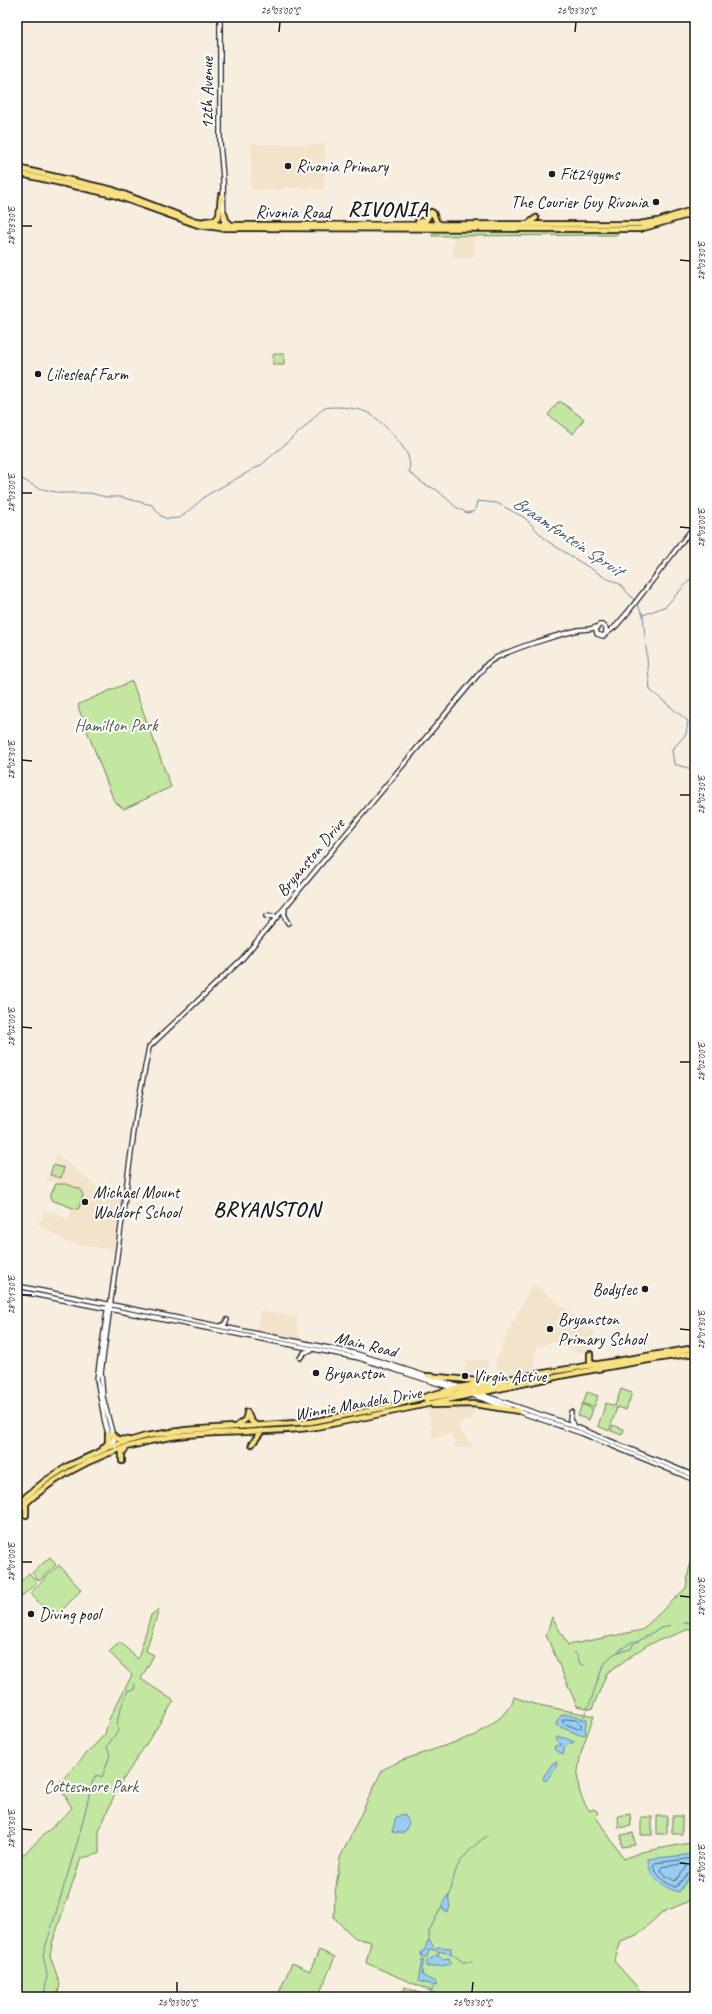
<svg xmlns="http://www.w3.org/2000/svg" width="712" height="2014" font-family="Caveat,sans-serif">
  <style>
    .built { fill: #f3e3cb }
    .green { fill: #c3e6a0; stroke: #70815e }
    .water { fill: #98cef6; stroke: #66879f }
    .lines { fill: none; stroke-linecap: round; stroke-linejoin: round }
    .shore { stroke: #4e6373; stroke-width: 1 }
    .stream { stroke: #66879f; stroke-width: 1 }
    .secondary-casing { stroke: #1c1c1c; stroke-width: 6 }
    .primary-casing { stroke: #1c1c1c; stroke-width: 8 }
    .secondary { stroke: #fff; stroke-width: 3.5 }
    .primary { stroke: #f9e181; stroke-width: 4.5 }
    .ticks { fill: none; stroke: #1c1c1c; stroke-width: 1.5 }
    .poi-dot { fill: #1c1c1c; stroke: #fff; stroke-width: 1.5 }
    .labels { text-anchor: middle; stroke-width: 4; stroke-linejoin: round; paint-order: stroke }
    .street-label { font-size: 17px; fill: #1c1c1c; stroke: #fff }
    .poi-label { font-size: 17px; fill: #1c1c1c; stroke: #fff; text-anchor: start }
    .park-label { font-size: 17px; fill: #4e5944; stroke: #fff }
    .water-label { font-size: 18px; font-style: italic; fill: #475a68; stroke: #fff }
    .district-label { font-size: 21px; font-weight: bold; letter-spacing: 1px; fill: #1c1c1c; stroke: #fff }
    .neatline { fill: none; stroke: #1c1c1c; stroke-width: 1.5 }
    .ticks-label { font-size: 10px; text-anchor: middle; fill: #1c1c1c }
  </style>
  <rect width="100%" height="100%" fill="#f8eee0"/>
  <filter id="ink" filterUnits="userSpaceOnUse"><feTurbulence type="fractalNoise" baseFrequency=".025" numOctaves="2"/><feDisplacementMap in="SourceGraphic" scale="8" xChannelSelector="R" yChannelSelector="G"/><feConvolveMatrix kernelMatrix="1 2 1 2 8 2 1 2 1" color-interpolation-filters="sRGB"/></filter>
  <g filter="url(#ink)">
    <path class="built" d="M251,144l74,1 -1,44 -40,-1 -7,2h-26z
      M453,238h21v21l-21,-1z
      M57,1154l55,45h7l2,5 -7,46 -47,-7 -29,-19 5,-6v-8l18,5 6,6 4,-8 -1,-6 -22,-6 8,-19 -9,-2z
      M533,1283l62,50 -9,20h-8l-25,-11 -16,5 -3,24 -37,4 -1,-14 15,-36z
      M260,1311l24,3 7,3 6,-1v14l3,3 -1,7 -42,-9z
      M465,1360h22v12h-22z
      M449,1406l26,1 -3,13 -11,2 -3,5 16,20 -19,1 -4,-14 -18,4 -6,-30z"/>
    <path class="green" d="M434,230l184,2v3l-186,1z
      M274,354h10v11h-11v-9z
      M558,402h3l23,17 -11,15 -25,-19z
      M132,681l39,106 -47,22 -10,-8 -36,-94 1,-3z
      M53,1165l11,3 -3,10 -11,-3z
      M56,1184h10l14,5 3,6 -4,13 -3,1 -25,-9 -1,-4z
      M621,1389l11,4 -6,17 -9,-3 -8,24 -11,-5 8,-23 9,3z
      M587,1392l11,4 -4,11 -11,-3z
      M582,1404l11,5 -4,11 -11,-4z
      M613,1425l11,4 -2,6 -11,-4z
      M695,1550v77l-48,18 -40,28 -15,36 -15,-3 -31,-71 6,-18 16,28 74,-15 44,-42 6,-37z
      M50,1557l6,8 -17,16 -7,-8z
      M59,1565l22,25 -27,29 -24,-26z
      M29,1573l8,9 -17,16 -3,-3v-10z
      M159,1609l-13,42 8,4 -13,24 33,22 -57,88 -18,42v23l-18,4 -29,86 -2,12 10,28 -3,13h-40v-139l8,-5 47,-45 -14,-24 47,-50 4,-15 23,-44 -23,-23 11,-10 18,17 13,-44z
      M514,1697l20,7 60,12c-11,31 -28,66 -4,95l3,-2 4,2 1,4 -2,2 28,42 17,-7 54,-10v51l-8,9 -26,11 -24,23 -16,6 -7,19 32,36h-202l-78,-34 5,-21 -16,-4 -21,-20 1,-24 5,-36 42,-88 18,-9 76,-26 25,-18 10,-12z
      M630,1814l1,12 -12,2 -1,-12z
      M657,1816h10v18h-10z
      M672,1816h10v18h-10z
      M641,1817h11v18h-11z
      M633,1833l2,12 -13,2 -1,-12z
      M319,1950l16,7 -17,40h-41l15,-34 18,8z
      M405,1987l25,10h-28z"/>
    <path class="water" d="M563,1714l14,2 7,4 2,-2 1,2 -2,7 1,7 -6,1 -24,-10 2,-6z
      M557,1737l8,1 9,4 -9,4 -2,9 -9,-6 1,-3 7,-1 -6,-5z
      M557,1761l-1,6 -10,14 -3,-2 1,-3 8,-12z
      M404,1814l5,8 -3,8 -4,3 -10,-1 4,-15z
      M695,1854v19l-5,3 -11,16c-15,-4 -31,-15 -31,-33z
      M448,1895l2,12 -3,5 -4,-3 -1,-5z
      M430,1941l5,8 3,-2 13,1v6l-22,-5 -2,8h-5l-1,-5 4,-2 2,-8z
      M437,1955l6,4 6,-1 2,5 -4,2 -20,2v-6z
      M422,1960l2,1c-4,16 -2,15 12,21v4l-18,-5z"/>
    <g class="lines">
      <path class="shore" d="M565,1719l11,1 5,4v4l-3,1 -15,-6 -1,-3z
        M695,1858l-40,5 -2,2c4,11 12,19 23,22l12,-14 7,-3
        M685,1864l2,3 -12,14 -9,-5 -6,-7 2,-2z"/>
      <path class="stream" d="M17,476l21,12 22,5h30l16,4h14l32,8 9,11 6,3 13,-1 27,-23 54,-30 44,-38 18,-19c12,-2 31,-1 43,4 13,5 37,32 42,44 2,6 2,10 1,16l15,12 13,6 19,17 11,6 8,-2 2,-10 20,2 28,15 22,23 57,36 16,7 15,17
        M637,604l6,11 7,75 38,31 -2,13 -14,16 2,14 21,6
        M643,615l23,-9 29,-32
        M684,1623l10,-1
        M573,1652l4,3 3,9 4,1
        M617,1652l16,-11
        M588,1707c8,-14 10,-43 26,-53 4,-3 12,-3 17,-5l3,-7h3l21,-13 12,-4
        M582,1719l5,-8
        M449,1897c3,-8 3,-15 6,-24 3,-13 21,-30 32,-37
        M429,1941v-10l13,-25
        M451,1953l12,9h9
        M438,1955l1,-3
        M431,1993l2,-6
        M44,1997l3,-22 -4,-20 35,-115 15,-60 4,-5 5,2 8,-22 -3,-9 11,-15c-3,-14 5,-27 10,-41h6l1,-6"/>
      <g class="secondary-casing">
        <path id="secondary" d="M220,17v126l3,35 1,48
          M606,633v-5l-3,-3h-4l-3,4 1,5 6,2 13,-10 12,-14 67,-87
          M285,909l-1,7 4,7
          M266,916l11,1
          M17,1286l337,67 106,34
          M17,1291l342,67 96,31
          M108,1305l-11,74 8,44 7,24
          M220,1326l5,-2 2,-4
          M300,1358l5,-6 6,-1
          M468,1390l106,36 121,50
          M472,1395l37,13
          M517,1411l64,22 114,47
          M571,1412l-1,8 4,5
          M116,1448l-13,-51 -2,-24 36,-264 12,-62 93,-88 245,-295c14,-13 71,-29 91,-34 6,-1 13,0 18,-3"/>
      </g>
      <g class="primary-casing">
        <path id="primary" d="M17,168l96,22 78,30 30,5 418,-1 19,-3 37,-12
          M17,173l97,22 84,30 23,3 419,1 55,-16
          M224,213l2,7 5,5
          M433,213l4,10 3,1
          M205,221l10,-1 4,-4 2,-20
          M418,222l8,-2 5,-8
          M529,223l7,-5
          M590,1354v7l5,4
          M428,1376l50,5
          M459,1389h15l39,-6
          M426,1399l31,-6h13
          M433,1405l41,-1 45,7
          M247,1412l4,9 5,4
          M237,1426l8,-6 2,-6
          M112,1434l6,5 10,1
          M252,1444l10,-13
          M103,1448l5,-5v-9
          M122,1461v-8l4,-5
          M26,1502v13
          M17,1504l28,-23 23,-15 44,-20 34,-10 40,-6 125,-8 77,-15 72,-20 235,-39
          M17,1511c43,-41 95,-65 154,-74 24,-4 49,-4 74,-5 27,-2 55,-1 81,-7 123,-24 245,-55 369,-72"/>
      </g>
      <use href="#secondary" class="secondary"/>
      <use href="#primary" class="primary"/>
    </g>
  </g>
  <path class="ticks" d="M279,32l1,-10M575,32l1,-10M22,226h10M680,260l10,1M22,493h10M680,527l10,1M22,760l10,1M680,795h10M22,1027l10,1M680,1062h10M22,1295h10M680,1329l10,1M22,1562h10M680,1596l10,1M22,1829l10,1M680,1863l10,1M177,1992v-10M472,1992l1,-10"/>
  <g class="poi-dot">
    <circle cx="288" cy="166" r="4"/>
    <circle cx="552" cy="174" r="4"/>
    <circle cx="656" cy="202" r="4"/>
    <circle cx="38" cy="374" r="4"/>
    <circle cx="85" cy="1202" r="4"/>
    <circle cx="645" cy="1289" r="4"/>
    <circle cx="550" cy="1329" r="4"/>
    <circle cx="316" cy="1373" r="4"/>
    <circle cx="465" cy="1376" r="4"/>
    <circle cx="31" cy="1614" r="4"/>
  </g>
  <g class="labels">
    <g class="street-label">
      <text transform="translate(207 93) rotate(-90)" y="6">12th Avenue</text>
      <text x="293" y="218">Rivonia Road</text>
      <text transform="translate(310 857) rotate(-50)" y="6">Bryanston Drive</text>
      <text transform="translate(366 1344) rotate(14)" y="6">Main Road</text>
      <text transform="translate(358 1403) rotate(-10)" y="6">Winnie Mandela Drive</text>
    </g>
    <g class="poi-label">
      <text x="296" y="172">Rivonia Primary</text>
      <text x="560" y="180">Fit24gyms</text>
      <text x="648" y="208" text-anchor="end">The Courier Guy Rivonia</text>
      <text x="46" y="380">Liliesleaf Farm</text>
      <text x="93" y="1198">Michael Mount<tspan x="93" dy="20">Waldorf School</tspan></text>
      <text x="637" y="1295" text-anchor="end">Bodytec</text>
      <text x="558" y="1325">Bryanston<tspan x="558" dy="20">Primary School</tspan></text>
      <text x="324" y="1379">Bryanston</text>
      <text x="473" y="1382">Virgin Active</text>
      <text x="39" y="1620">Diving pool</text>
    </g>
    <g class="park-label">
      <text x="116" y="731">Hamilton Park</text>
      <text x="91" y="1792">Cottesmore Park</text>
    </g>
    <g class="water-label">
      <text transform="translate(568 536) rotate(34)" y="6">Braamfontein Spruit</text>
    </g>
    <g class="district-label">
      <text x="388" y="216">RIVONIA</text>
      <text x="267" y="1216">BRYANSTON</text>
    </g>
  </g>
  <rect width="712" height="2014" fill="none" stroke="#fff" stroke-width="44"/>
  <rect x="22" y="22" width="668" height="1970" class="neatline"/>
  <g class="ticks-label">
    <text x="280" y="14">26°03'00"S</text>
    <text x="576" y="14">26°03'30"S</text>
    <text transform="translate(11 226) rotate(-90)" y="4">28°03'30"E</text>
    <text transform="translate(701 261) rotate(-90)" y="4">28°03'30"E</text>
    <text transform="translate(11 493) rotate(-90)" y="4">28°03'00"E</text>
    <text transform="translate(701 528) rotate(-90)" y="4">28°03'00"E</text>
    <text transform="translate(11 760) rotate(-90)" y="4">28°02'30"E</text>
    <text transform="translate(701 795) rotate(-90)" y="4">28°02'30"E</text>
    <text transform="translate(11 1027) rotate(-90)" y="4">28°02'00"E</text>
    <text transform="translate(701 1062) rotate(-90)" y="4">28°02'00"E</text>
    <text transform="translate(11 1295) rotate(-90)" y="4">28°01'30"E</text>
    <text transform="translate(701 1330) rotate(-90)" y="4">28°01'30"E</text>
    <text transform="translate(11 1562) rotate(-90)" y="4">28°01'00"E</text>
    <text transform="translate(701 1597) rotate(-90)" y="4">28°01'00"E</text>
    <text transform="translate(11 1829) rotate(-90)" y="4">28°00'30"E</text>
    <text transform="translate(701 1864) rotate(-90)" y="4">28°00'30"E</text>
    <text x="177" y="2006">26°03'00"S</text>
    <text x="472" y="2006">26°03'30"S</text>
  </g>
</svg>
